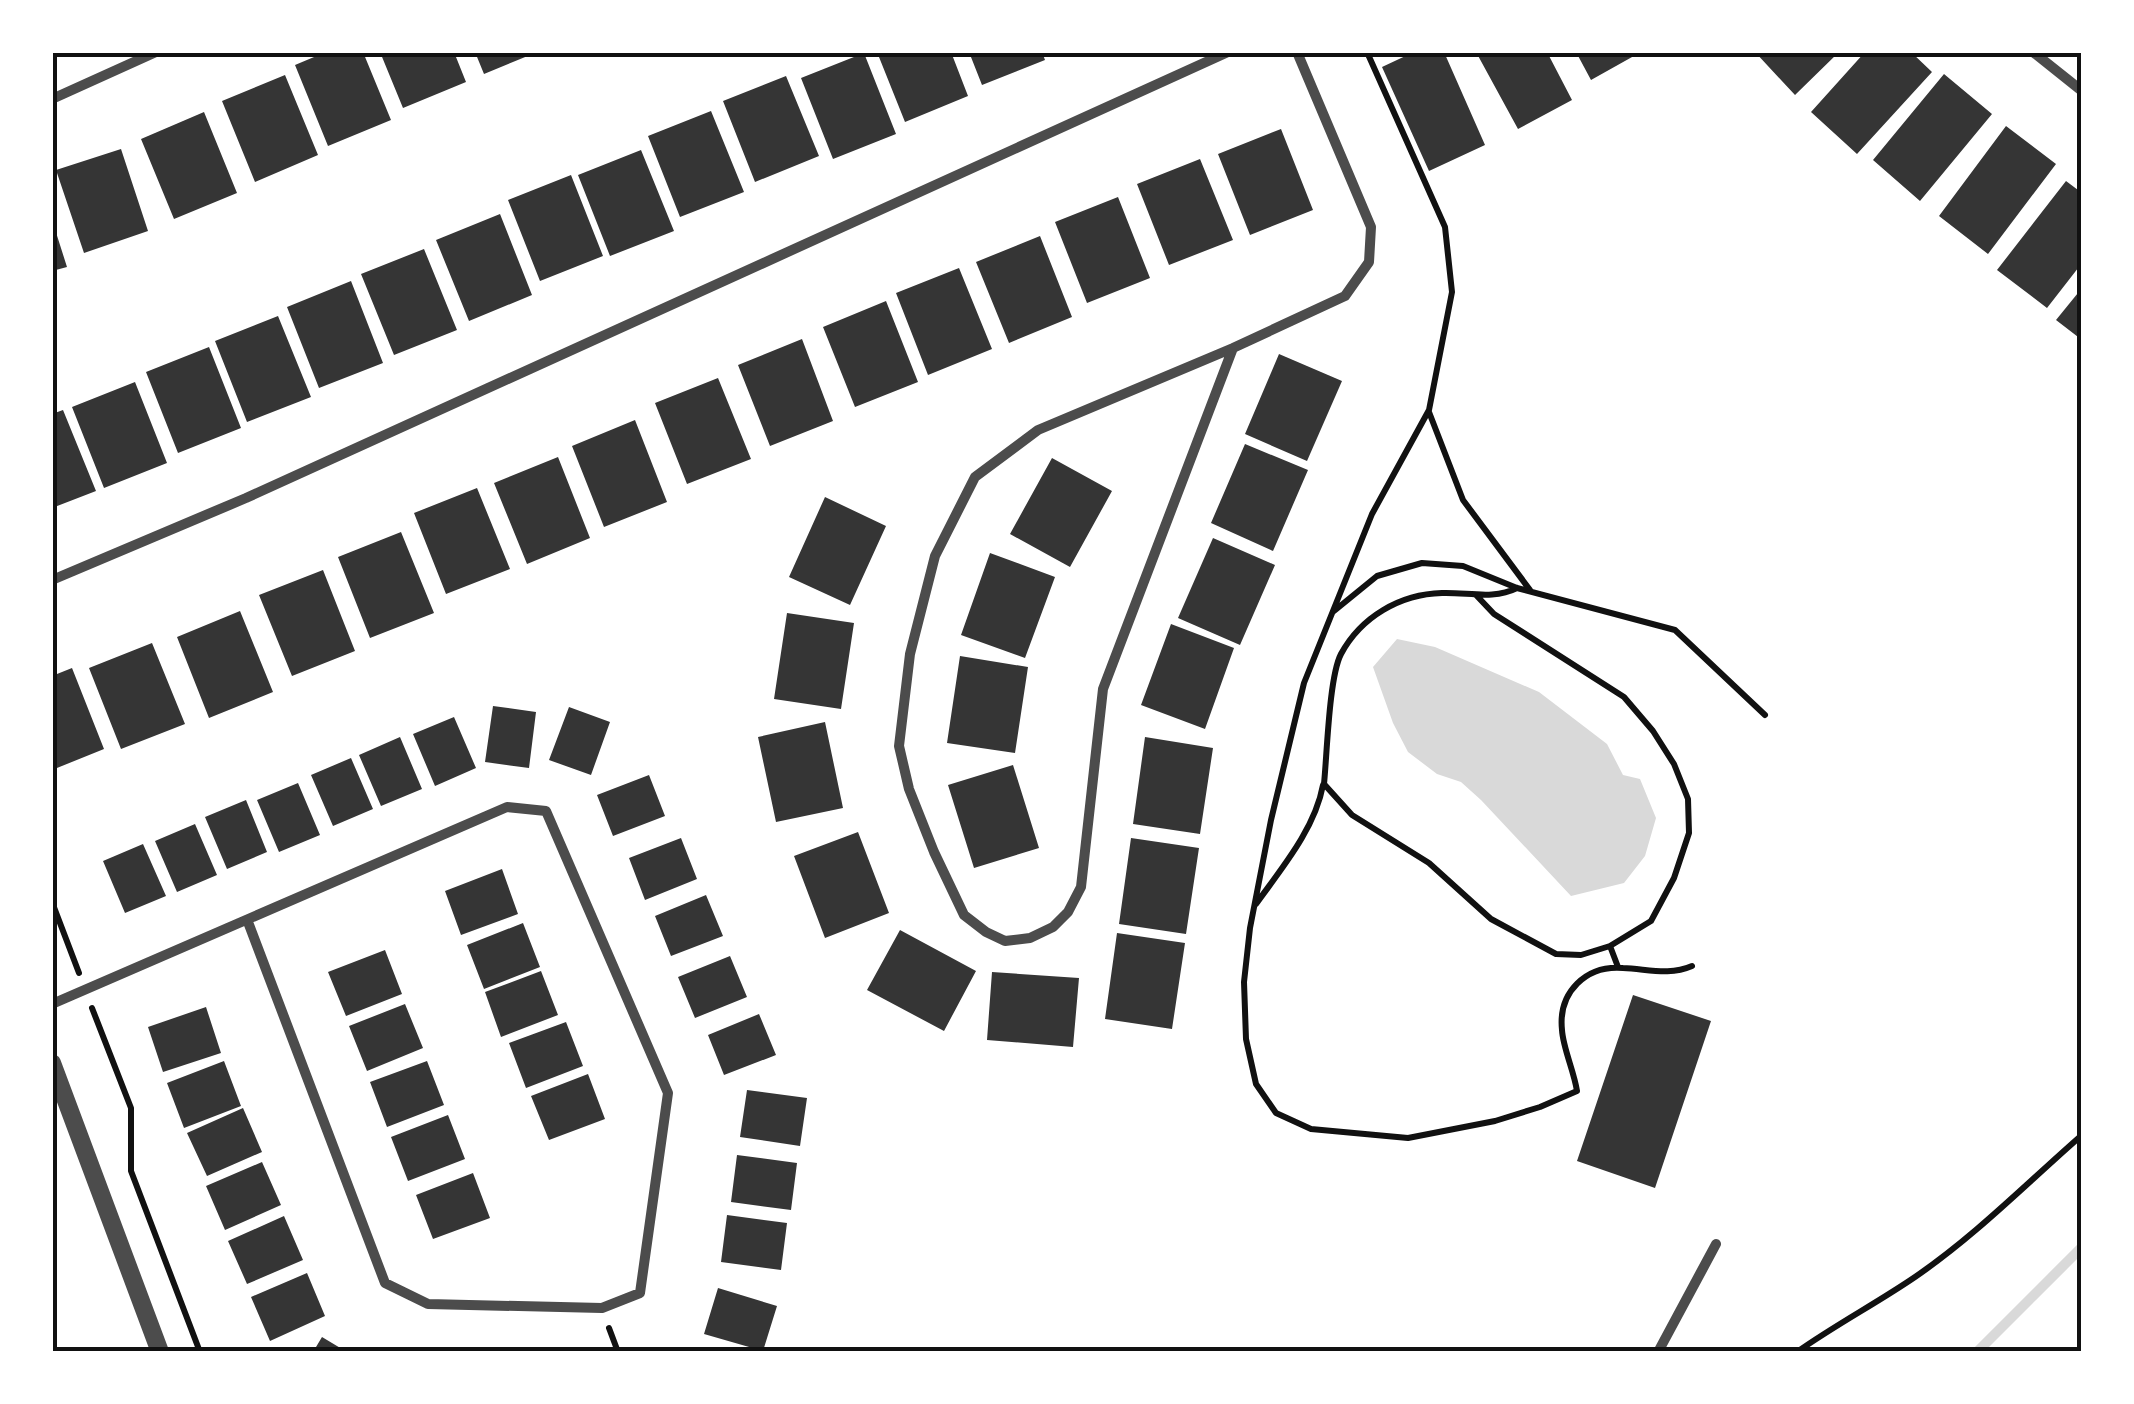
<svg xmlns="http://www.w3.org/2000/svg" width="2134" height="1404" font-family="'Fira Sans',sans-serif">
  <style>
    .water { fill: #d9d9d9 }
    .lines { fill: none; stroke-linecap: round; stroke-linejoin: round }
    .stream { stroke: #d9d9d9; stroke-width: 10 }
    .building { fill: #353535 }
    .path { stroke: #111; stroke-width: 6 }
    .minor { stroke: #4c4c4c; stroke-width: 10 }
    .tertiary { stroke: #4c4c4c; stroke-width: 18 }
    .neatline { fill: none; stroke: #111; stroke-width: 4 }
  </style>
  <rect width="100%" height="100%" fill="#fff"/>
  <path class="water" d="M1397,639l38,8 104,45 68,52 16,31 17,4 16,39 -11,38 -21,27 -53,13 -90,-96 -20,-18 -24,-8 -29,-22 -15,-29 -20,-56z"/>
  <g class="lines">
    <path class="stream" d="M1977,1352l105,-105"/>
  </g>
  <path class="building" d="M326,52h37l28,68 -63,26 -33,-81z
    M380,52h74l12,30 -63,26z
    M475,52h60v1l-51,21z
    M877,52h74l17,44 -63,26z
    M969,52h73l3,8 -63,25z
    M1414,52h30l41,93 -56,26 -47,-104z
    M1476,52h71l25,48 -54,29z
    M1576,52h65l-50,28z
    M1755,52h84l-44,43z
    M1865,52h46l21,20 -75,82 -46,-42z
    M864,53l32,81 -63,25 -32,-81z
    M1944,74l48,40 -72,87 -47,-41z
    M285,75l33,80 -63,27 -33,-81z
    M786,76l33,80 -64,26 -32,-81z
    M711,111l33,81 -64,25 -32,-81z
    M204,112l33,81 -63,26 -33,-80z
    M2006,126l50,38 -68,90 -49,-38z
    M1281,129l32,81 -63,25 -32,-81z
    M121,149l27,82 -64,22 -28,-83z
    M641,150l33,81 -64,25 -32,-81z
    M1200,159l33,81 -64,25 -32,-81z
    M571,175l32,81 -63,25 -32,-81z
    M2066,181l16,12v70l-35,45 -50,-38z
    M1118,197l32,81 -63,25 -32,-81z
    M500,214l32,81 -63,26 -33,-81z
    M53,223l14,44 -15,4v-47z
    M1040,236l32,81 -63,26 -33,-81z
    M424,249l33,81 -63,25 -33,-81z
    M959,268l33,81 -64,26 -32,-82z
    M351,281l32,82 -64,25 -32,-81z
    M2082,288v52l-26,-20z
    M886,301l32,81 -63,25 -32,-80z
    M278,316l33,81 -64,25 -32,-81z
    M802,339l31,82 -63,25 -32,-81z
    M209,347l32,81 -63,25 -32,-81z
    M1279,354l63,27 -35,80 -62,-27z
    M718,378l33,81 -64,25 -32,-81z
    M135,382l32,81 -63,25 -32,-81z
    M63,410l33,81 -44,17v-94z
    M635,420l32,82 -63,25 -32,-81z
    M1245,444l63,26 -35,81 -62,-28z
    M558,457l32,81 -63,26 -33,-81z
    M1052,458l60,33 -42,76 -60,-33z
    M477,488l33,81 -64,25 -32,-81z
    M825,497l61,29 -36,79 -61,-28z
    M401,532l33,81 -64,25 -32,-81z
    M1213,538l62,27 -35,80 -62,-27z
    M990,553l65,24 -30,81 -64,-23z
    M323,570l32,81 -63,25 -33,-81z
    M240,611l33,81 -64,26 -32,-81z
    M787,613l67,10 -13,86 -67,-10z
    M1171,624l63,24 -29,81 -64,-24z
    M152,643l33,81 -64,25 -32,-81z
    M960,656l68,11 -13,86 -68,-10z
    M72,668l32,81 -52,21v-94z
    M493,706l43,6 -7,56 -44,-6z
    M569,707l41,15 -19,53 -42,-15z
    M454,717l22,51 -41,18 -22,-52z
    M825,722l18,86 -67,14 -18,-85z
    M400,737l22,52 -41,17 -22,-51z
    M1145,737l68,11 -13,86 -67,-10z
    M351,758l22,51 -40,17 -22,-51z
    M1013,765l26,83 -65,20 -26,-83z
    M649,775l16,41 -52,20 -16,-41z
    M298,783l22,52 -41,17 -22,-52z
    M246,800l21,52 -40,17 -22,-52z
    M195,824l22,51 -40,17 -22,-51z
    M858,832l31,81 -64,25 -31,-82z
    M681,838l16,41 -52,21 -16,-42z
    M1131,838l68,10 -13,86 -67,-10z
    M143,844l23,52 -41,17 -22,-52z
    M502,869l16,45 -57,21 -16,-44z
    M706,895l17,41 -52,20 -16,-40z
    M523,923l17,44 -56,22 -17,-44z
    M900,930l76,41 -32,60 -77,-41z
    M1117,933l68,10 -13,86 -67,-10z
    M385,950l17,44 -56,22 -18,-44z
    M730,956l17,41 -52,21 -17,-41z
    M541,971l17,44 -57,22 -16,-45z
    M992,972l87,6 -6,69 -86,-7z
    M1633,995l78,26 -56,167 -78,-27z
    M405,1004l18,44 -56,23 -18,-45z
    M206,1007l15,46 -58,19 -15,-45z
    M759,1014l17,41 -52,20 -16,-40z
    M566,1022l17,44 -57,22 -17,-45z
    M224,1061l17,45 -57,22 -17,-45z
    M427,1061l17,44 -57,22 -17,-45z
    M588,1074l17,45 -56,21 -18,-44z
    M747,1090l60,8 -7,48 -60,-9z
    M243,1108l19,44 -55,24 -20,-43z
    M448,1115l17,44 -57,22 -17,-44z
    M737,1155l60,8 -6,47 -60,-8z
    M262,1162l19,43 -56,25 -19,-44z
    M473,1173l17,45 -57,21 -17,-44z
    M727,1215l60,8 -6,47 -60,-8z
    M284,1216l19,44 -56,24 -19,-43z
    M307,1273l18,43 -55,25 -19,-44z
    M718,1288l59,18 -14,45 -59,-17z
    M322,1337l25,15h-34z"/>
  <g class="lines">
    <path class="path" d="M1367,52l78,175 7,65 -23,118 -57,104 -68,169 -33,137 -21,108 -6,54 2,57 10,45 20,29 35,16 97,9 87,-17 45,-14 37,-16c-3,-20 -14,-43 -15,-61 -4,-38 24,-65 61,-62 25,1 46,8 69,-2
      M1429,412l34,88 67,90
      M1476,595l18,19 130,83 29,34 21,33 14,35 1,34 -15,45 -23,43 -41,25 -29,9 -25,-1 -65,-35 -62,-56 -77,-48 -28,-31c3,-29 5,-107 17,-130 20,-37 59,-60 101,-61 26,-1 51,7 75,-5
      M1334,611l43,-35 45,-13 41,3 54,22 158,42 90,85
      M52,902l27,71
      M1256,904c25,-35 59,-75 67,-119
      M1610,946l8,21
      M92,1008l39,100v63l69,181
      M609,1328l9,24
      M1797,1352c38,-27 80,-49 118,-75 60,-41 112,-94 167,-142"/>
    <path class="minor" d="M2033,52l49,39
      M52,99l104,-47
      M1233,348l-130,341 -22,198 -13,25 -15,15 -23,11 -25,3 -19,-9 -22,-17 -30,-63 -25,-63 -10,-43 11,-92 25,-98 40,-79 63,-47 195,-82 112,-52 24,-34 2,-35 -74,-175
      M52,580l194,-82 982,-446
      M52,1004l455,-197 39,4 122,282 -28,200 -38,15 -174,-4 -43,-21 -137,-361
      M1658,1352l58,-108"/>
    <path class="tertiary" d="M52,1063l108,289"/>
  </g>
  <rect width="2134" height="1404" fill="none" stroke="#ffffff" stroke-width="110"/>
  <rect x="55" y="55" width="2024" height="1294" class="neatline"/>
</svg>
